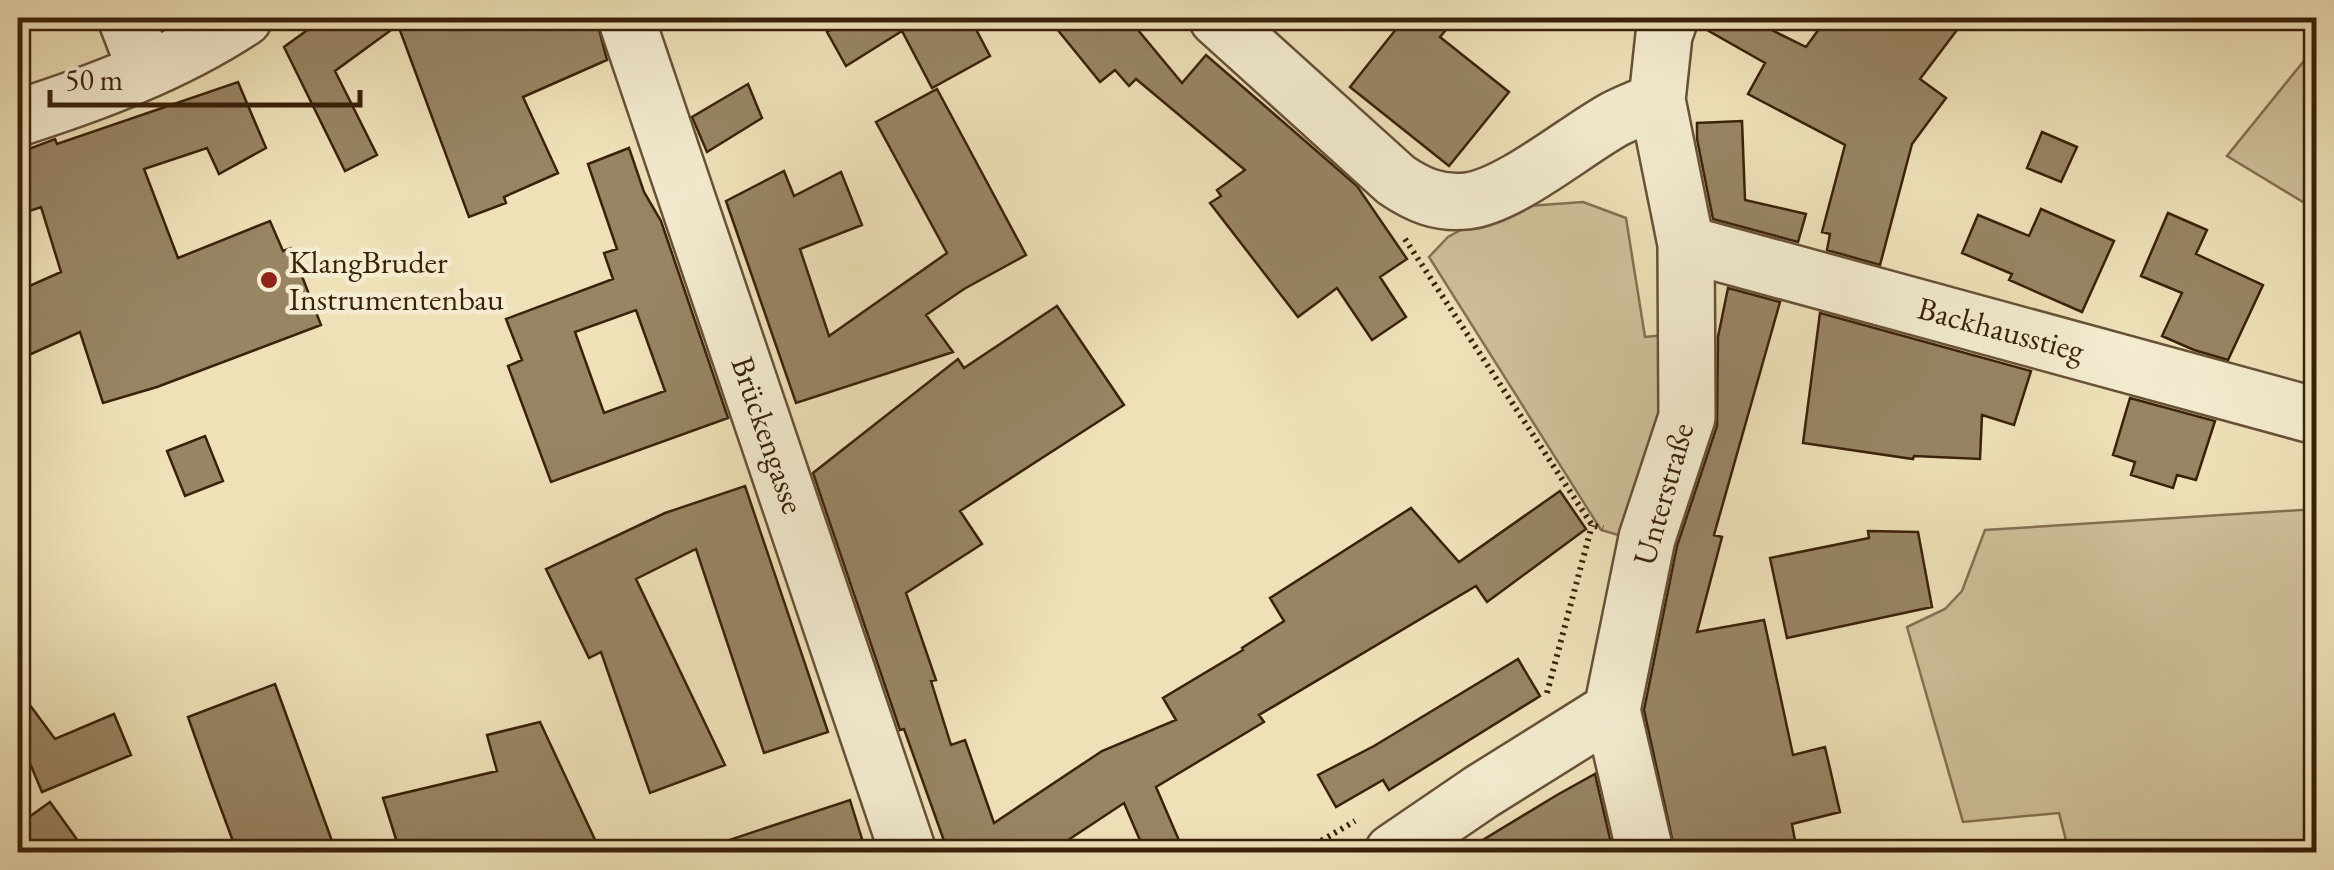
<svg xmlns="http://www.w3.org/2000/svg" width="2334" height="870" font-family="'EB Garamond',serif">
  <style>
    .green { fill: #cfc09a; stroke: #847052; stroke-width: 2.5 }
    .building { fill: #988564; stroke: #3a210a; stroke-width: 2.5; fill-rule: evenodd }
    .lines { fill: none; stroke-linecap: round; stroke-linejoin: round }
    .minor-casing { stroke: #675136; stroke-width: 60 }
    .path { stroke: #3a210a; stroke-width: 6; stroke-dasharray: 2.5 5; stroke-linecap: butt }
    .minor { stroke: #f4ecd1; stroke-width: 55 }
    .poi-dot { fill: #8f2418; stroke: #f4ecd1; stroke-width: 4 }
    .labels { text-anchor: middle; stroke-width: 9; stroke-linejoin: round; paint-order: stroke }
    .poi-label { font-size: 32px; fill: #3a210a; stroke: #f4ecd1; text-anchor: start }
    .street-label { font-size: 32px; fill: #3a210a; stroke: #f4ecd1 }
  </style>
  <rect width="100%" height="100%" fill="#eee1b8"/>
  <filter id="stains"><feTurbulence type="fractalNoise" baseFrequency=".002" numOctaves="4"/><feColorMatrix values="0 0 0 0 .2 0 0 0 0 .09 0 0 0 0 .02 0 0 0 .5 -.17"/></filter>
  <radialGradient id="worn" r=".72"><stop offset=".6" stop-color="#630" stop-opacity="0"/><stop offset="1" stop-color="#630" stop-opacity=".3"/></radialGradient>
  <path class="green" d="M2316,46v164l-89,-54z
    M1583,202l43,16 19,119 21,-2 -7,96 -34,106 -24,-7 -172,-273 19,-20 53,-29z
    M2316,509v343h-247l-10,-39 -96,9 -56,-195 38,-18 17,-18 23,-61z"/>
  <path class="building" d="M324,18h272l11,42 -84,37 35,76 -54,24 2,6 -37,14 -71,-192 -63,46 42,84 -32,16 -61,-124z
    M849,18h121l20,38 -58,32 -30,-57 -56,35 -19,-34z
    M1048,18h80l54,65 24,-28 151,131 50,73 -27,18 26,40 -34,23 -35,-52 -39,29 -88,-114 11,-7 -4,-6 28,-20 -109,-91 -7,7 -14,-16 -15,12z
    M1405,18h51l-16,19 69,55 -60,74 -99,-79z
    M1700,18h47l59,29 21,-29h139l-46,61 26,19 -34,46 -32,121 -53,-15 3,-16 -8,-2 23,-87 -97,-51 17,-31 -65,-37z
    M238,82l28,66 -47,26 -12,-26 -63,21 34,89 92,-37 13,30 8,-3 30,77 -164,62 -54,16 -23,-71 -49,22 -13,-32v-31l43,-19 -20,-65 -23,8v-62l37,-14 2,5z
    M748,84l14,34 -55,34 -15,-35z
    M937,89l89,166 -62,34 -38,26 27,37 -157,51 -70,-202 58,-30 10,25 47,-24 21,53 -62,24 29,87 118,-83 -71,-131z
    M1742,121l3,79 61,14 -8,28 -85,-23 -16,-80v-16z
    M2042,132l35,15 -16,35 -34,-14z
    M629,148l15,44 17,29 67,197 -177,64 -43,-116 14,-6 -16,-41 107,-40 -9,-26 13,-4 -29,-85zM636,310l29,81 -61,22 -29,-81z
    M2041,209l73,32 -32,71 -73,-32 3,-6 -50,-21 16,-38 51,21z
    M2168,213l39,17 -11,24 67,31 -35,75 -34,-10 -32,-14 20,-43 -41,-17z
    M1728,288l52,14 -66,233 8,2 -25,95 67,-12 29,135 32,-8 15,65 -48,12 5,28h-122l-31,-142 33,-164 40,-120 1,-89z
    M1057,306l67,99 -164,106 22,33 -76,49 30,87 -5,1 20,64 14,-5 29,83 108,-72 74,-31 -13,-22 80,-48 -1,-2 42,-27 -14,-23 141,-90 48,54 101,-71 26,38 -99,73 -11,-16 -217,129 5,7 -108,65 28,65h-39l-21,-49 -74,49h-102l-44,-123 -4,1 -87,-257 145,-114 6,9z
    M1820,313l211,58 -17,54 -32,-10 -2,44 -66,-3 -1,3 -110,-16z
    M2130,398l85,23 -19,59 -19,-5 -4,13 -42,-13 4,-13 -22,-7z
    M205,436l18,45 -38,15 -18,-45z
    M745,486l83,246 -64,21 -68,-204 -60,30 89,186 -75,28 -49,-141 -12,6 -43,-89 119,-56z
    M1868,531l50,1 14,75 -145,31 -17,-80 99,-20z
    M1518,659l22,37 -151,94 -6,-10 -47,27 -18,-32 56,-29z
    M275,684l61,168h-99l-26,-70 -23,-65z
    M18,689l37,50 59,-25 17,41 -89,37 -24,-57z
    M540,722l56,120 -42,10h-154l-17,-54 114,-27 -10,-36z
    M1595,774l18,78h-150l94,-57z
    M850,800l16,52h-154l-1,-6z
    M50,802l36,50h-57l-11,-16v-11z"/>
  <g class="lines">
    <g class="minor-casing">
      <path id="minor" d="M126,18l20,52
        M626,18l282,834
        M1217,18l179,162c22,15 43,24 71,21 43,-5 108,-60 148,-82 13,-7 28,-12 42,-19
        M18,118c78,-25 158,-55 226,-100
        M1686,244l630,172
        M1612,710l33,142
        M1393,852l88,-60 131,-82 35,-172 40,-121 -1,-173 -29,-144 7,-65 6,-17"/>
    </g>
    <path class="path" d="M1405,239l187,286 11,3
      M1547,693l45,-168
      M1302,852l53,-31"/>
    <use href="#minor" class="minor"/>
  </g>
  <circle class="poi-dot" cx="269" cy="280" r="10"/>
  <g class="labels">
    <g class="poi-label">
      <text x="289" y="273">KlangBruder<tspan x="289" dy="37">Instrumentenbau</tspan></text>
    </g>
    <g class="street-label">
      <text transform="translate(2001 329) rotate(15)" y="11">Backhausstieg</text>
      <text transform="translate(768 435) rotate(71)" y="11">Brückengasse</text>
      <text transform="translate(1663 494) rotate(-74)" y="11">Unterstraße</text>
    </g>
  </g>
  <rect width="2334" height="870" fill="none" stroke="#eee1b8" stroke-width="60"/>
  <rect x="20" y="20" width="2294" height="830" fill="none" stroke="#3a210a" stroke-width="5"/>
  <rect x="30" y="30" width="2274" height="810" fill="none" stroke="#3a210a" stroke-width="2.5"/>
  <path d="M50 90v15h310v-15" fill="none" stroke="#3a210a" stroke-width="5"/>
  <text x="65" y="90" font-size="30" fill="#3a210a" stroke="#f4ecd1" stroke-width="8" paint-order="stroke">50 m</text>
  <rect width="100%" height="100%" filter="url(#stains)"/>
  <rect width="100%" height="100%" fill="url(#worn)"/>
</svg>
